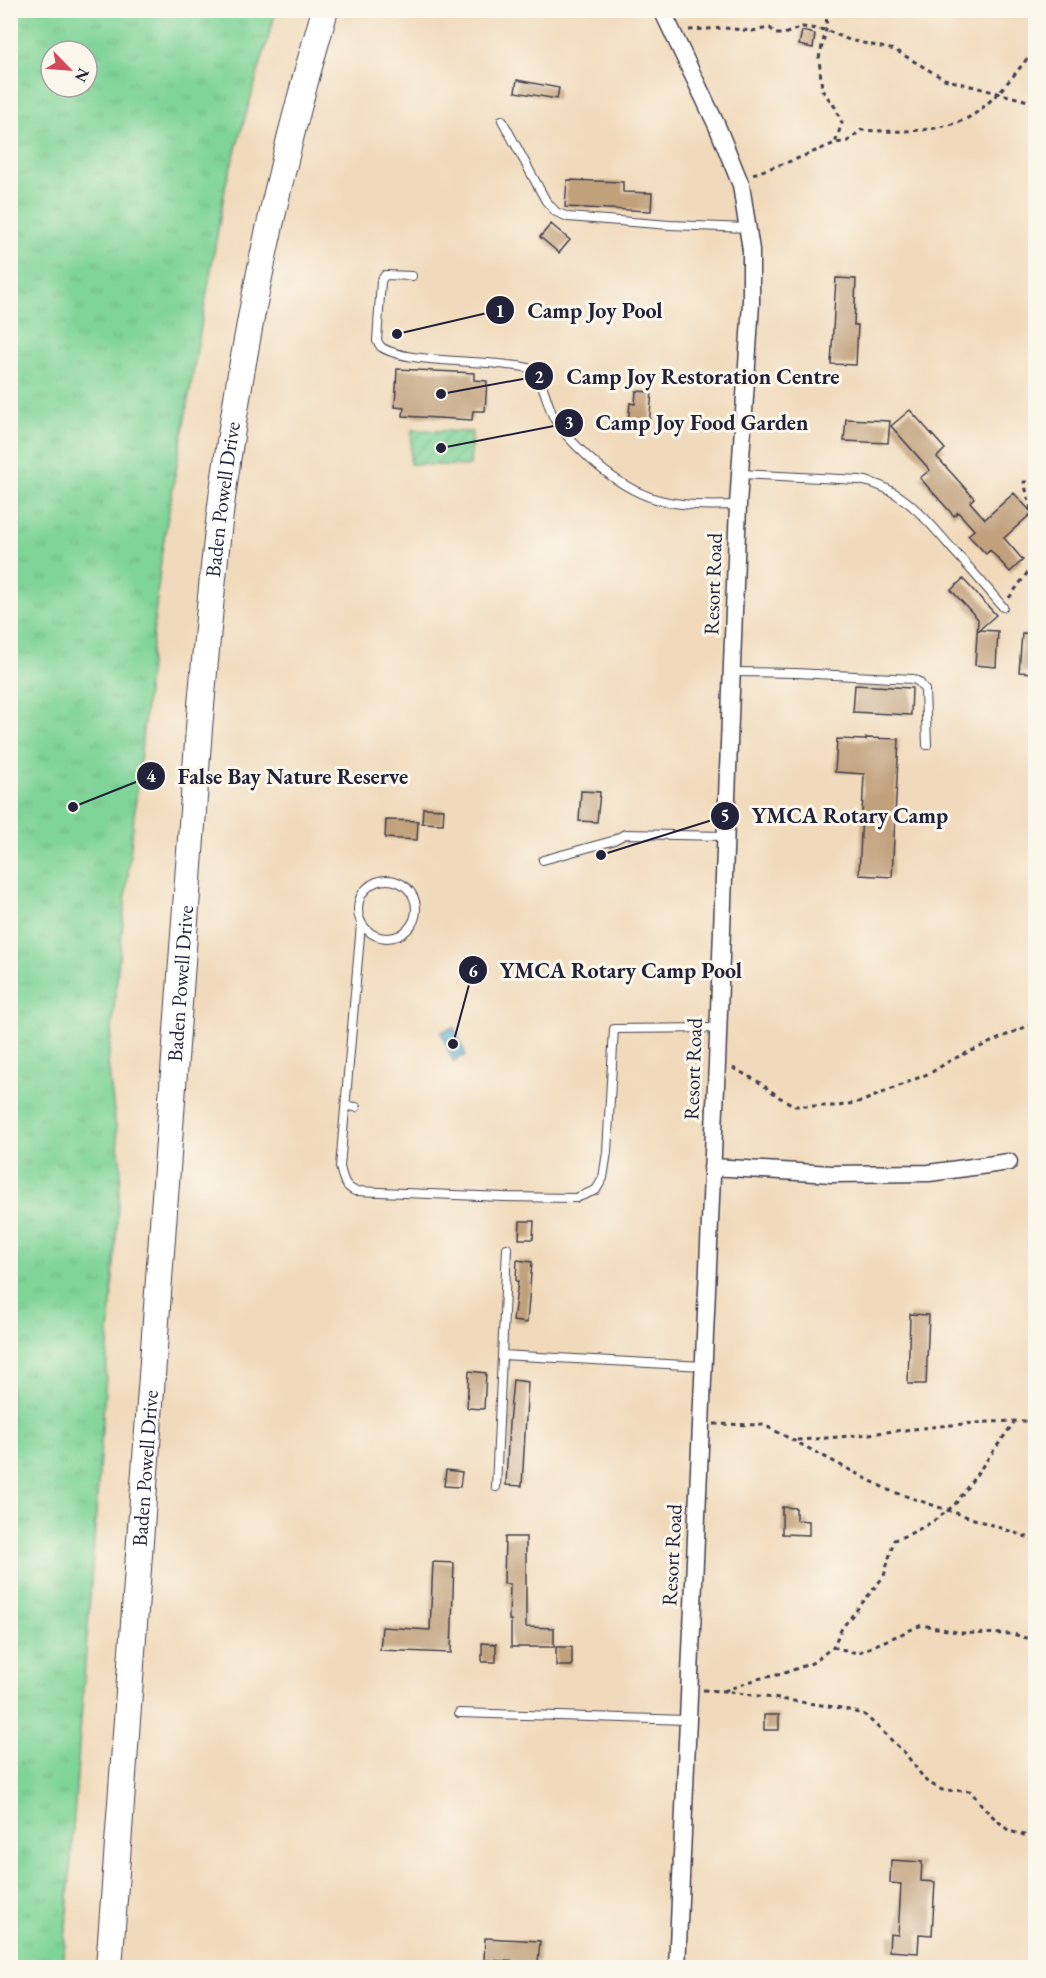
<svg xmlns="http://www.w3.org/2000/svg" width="1046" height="1978" font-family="'EB Garamond',serif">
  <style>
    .grass { fill: url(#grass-tufts); stroke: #507b69; stroke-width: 1.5; fill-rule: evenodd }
    .garden { fill: url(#garden-furrows); stroke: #507b69; stroke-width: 1.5 }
    .water { fill: url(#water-rules); stroke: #3d6888; stroke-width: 1.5 }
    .building { fill: #c1a07c }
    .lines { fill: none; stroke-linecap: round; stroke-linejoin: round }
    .lane-casing { stroke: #413e4e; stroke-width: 10 }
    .street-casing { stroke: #413e4e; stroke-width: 19 }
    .primary-casing { stroke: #413e4e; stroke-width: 28 }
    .path { stroke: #413e4e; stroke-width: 3; stroke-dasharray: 4.5 4.5; stroke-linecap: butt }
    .lane { stroke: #fff; stroke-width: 8 }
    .street { stroke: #fff; stroke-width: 16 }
    .primary { stroke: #fff; stroke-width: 26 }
    .labels { text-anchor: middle; stroke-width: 6; stroke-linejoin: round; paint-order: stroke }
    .street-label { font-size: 21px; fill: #22223b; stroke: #fbf7ec }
    .leader { fill: none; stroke: #22223b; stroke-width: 2 }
    .callout-dot { fill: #22223b; stroke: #fbf7ec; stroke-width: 2 }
    .mark-label { font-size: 18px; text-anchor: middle; font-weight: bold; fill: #fff }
    .callout-label { font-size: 22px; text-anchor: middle; font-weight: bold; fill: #22223b; stroke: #fbf7ec; stroke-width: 6; stroke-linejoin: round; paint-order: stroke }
  </style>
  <defs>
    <pattern id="grass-tufts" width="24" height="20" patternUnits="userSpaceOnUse" patternTransform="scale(1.5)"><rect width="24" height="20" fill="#7fd497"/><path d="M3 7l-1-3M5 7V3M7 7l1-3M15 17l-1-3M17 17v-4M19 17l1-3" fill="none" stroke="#6db683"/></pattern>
    <pattern id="garden-furrows" width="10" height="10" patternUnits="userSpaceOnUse" patternTransform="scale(1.5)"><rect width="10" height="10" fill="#7fd497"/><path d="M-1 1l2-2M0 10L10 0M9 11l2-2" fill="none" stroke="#6db683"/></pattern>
    <pattern id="water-rules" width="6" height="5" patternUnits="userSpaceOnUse" patternTransform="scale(1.5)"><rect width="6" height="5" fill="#58afd5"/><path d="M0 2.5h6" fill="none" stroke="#488eae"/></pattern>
  </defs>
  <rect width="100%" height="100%" fill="#fbf7ec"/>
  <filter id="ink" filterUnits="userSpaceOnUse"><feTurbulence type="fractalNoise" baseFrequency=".0167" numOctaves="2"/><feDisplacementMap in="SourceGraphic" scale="12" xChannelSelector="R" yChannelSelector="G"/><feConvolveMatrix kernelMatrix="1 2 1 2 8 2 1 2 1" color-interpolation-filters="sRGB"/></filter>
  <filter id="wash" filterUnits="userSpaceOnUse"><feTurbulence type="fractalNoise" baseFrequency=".008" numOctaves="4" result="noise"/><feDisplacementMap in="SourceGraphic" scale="24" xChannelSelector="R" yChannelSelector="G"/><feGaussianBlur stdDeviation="1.35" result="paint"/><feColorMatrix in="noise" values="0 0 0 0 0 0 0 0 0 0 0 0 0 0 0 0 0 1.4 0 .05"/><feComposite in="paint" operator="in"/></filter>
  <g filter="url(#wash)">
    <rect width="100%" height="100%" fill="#f1dabb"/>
    <path class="grass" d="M11,10l265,1 -50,172 -64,367 -54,514 13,103 -58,801 -53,-1zM51,51h36v36h-36z"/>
    <path class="garden" d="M412,430l60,2 -2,34 -60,-2z"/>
    <path class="water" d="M454,1027l12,28 -13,6 -12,-29z"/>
    <g id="blocks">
      <path class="building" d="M802,31l13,3 -2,14 -14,-3z
        M517,80l42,8 -2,11 -42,-7z
        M567,180l56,2v10l29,1 -1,18 -86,-4z
        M551,224l19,16 -11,13 -19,-16z
        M836,278l20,1 -2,46h4l-2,40 -25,-1z
        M397,369l77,4v7l13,1 -2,30h-12l-1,9 -69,-4 1,-8 -9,-1z
        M636,391l16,1 -3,33 -21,-2 2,-20 5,1z
        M910,410l35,39 -8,8 37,41 -4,4 15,17 29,-26 18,20 -28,25 19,22 -13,12 -20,-22 -4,4 -18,-19 6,-5 -16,-18 -4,4 -34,-38 10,-8 -39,-44z
        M846,419l44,2 -2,22 -44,-2z
        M963,579l33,36 -17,15 19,1 -2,36 -21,-2 3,-46 -27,-29z
        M1022,633l13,1v39l-16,-1z
        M855,685l57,3 -1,27 -58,-3z
        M866,738l33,1 -7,138 -33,-2 5,-101 -29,-2 2,-33 29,1z
        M581,791l19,1 -3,30 -18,-1z
        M423,808l21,1 -1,15 -21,-1z
        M386,820l32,1 -1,19 -32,-2z
        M520,1221h14l-1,18h-14z
        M517,1260l15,2 -5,61 -14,-2 5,-40h-2z
        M910,1314l19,1 -3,69h-18z
        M469,1371l17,2 -2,36 -17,-1z
        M513,1380l15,2 -6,104 -16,-1 3,-62z
        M446,1470l16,2 -2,15 -16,-1z
        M782,1507l14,1v12l13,1v14l-27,-1z
        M505,1537h21v90l28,1v19h-43v-27h-2l1,-36h-6z
        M433,1562l21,1 -3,90 -71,-3 2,-23 48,3z
        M482,1643l14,1v18h-14z
        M556,1647h16v19h-16z
        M764,1715h15v15h-15z
        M891,1860l31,2 -1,19 14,1 -3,53 -13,-1 -1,19 -29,-2 1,-17 8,1 3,-51 -11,-1z
        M485,1938l55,3 -2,22 -54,-3z"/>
    </g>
  </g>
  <g filter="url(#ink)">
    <use href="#blocks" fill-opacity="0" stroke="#413e4e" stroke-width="1.5"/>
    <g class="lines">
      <g class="lane-casing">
        <path id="lane" d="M502,120l44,81 10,11 12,5 102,8 78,3
          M412,276l-27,-1 -4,6 -4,60 4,6c25,16 94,13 126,18 8,1 19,1 26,5 9,6 15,38 22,50 8,14 21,25 33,37 51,47 84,50 150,48
          M740,474l120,6c42,7 68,41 94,71 17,18 33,37 49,56
          M733,672l63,1 117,6 6,3 6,8 2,55
          M543,860l69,-19 13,-7 100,2
          M358 909a29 29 0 1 1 58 0a29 29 0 1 1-58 0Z
          M361,924l-21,243c3,11 4,19 15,24l149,6 72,1 20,-8 7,-12 4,-26 7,-123 103,-1
          M346,1106l10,1
          M502,1355l201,11
          M496,1487l11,-239
          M459,1713l228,7"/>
      </g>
      <g class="street-casing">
        <path id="street" d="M662,10l55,116 24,59 10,65v53l-13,202 -21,558 -40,905
          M712,1167l120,7 97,-1 80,-11"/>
      </g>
      <g class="primary-casing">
        <g id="primary">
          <path id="s1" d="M109,1968l90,-1240c7,-77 13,-154 23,-230 22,-164 56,-329 103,-488"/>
        </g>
      </g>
      <path class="path" d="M827,10l-1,20 -7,28 3,32 13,17 7,16 -7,20
        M689,30l35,-2 28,3 18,-3 6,6h8l18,-7 24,3 23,10 46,10 49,29 92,24
        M753,174l41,-14 41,-17 13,-2 13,-11c34,2 68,3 100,-9 25,-8 59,-53 75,-74
        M1036,482h-12l12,47
        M1009,598l27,-37
        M733,1068l26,14 20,15 16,9h44l24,-5 69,-29 19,-12 85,-38
        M714,1424l50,1 124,65 148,50
        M797,1440c80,-4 158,-20 239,-19
        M833,1647l24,6 65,-28 40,8 51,1 20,6 3,-2
        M703,1690l21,1 118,17 23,7 40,38 21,28 16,9 28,1 18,21 21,19 27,7
        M724,1691l33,-12 25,-5 30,-11 21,-16 9,-19 42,-52 10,-36c23,-8 44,-20 62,-37l59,-82"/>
      <use href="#lane" class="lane"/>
      <use href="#street" class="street"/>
      <use href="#primary" class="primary"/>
    </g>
  </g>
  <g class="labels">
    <g class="street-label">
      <text dy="7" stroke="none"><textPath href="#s1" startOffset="1473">Baden Powell Drive</textPath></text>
      <text transform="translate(713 584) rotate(-88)" y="7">Resort Road</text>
      <text dy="7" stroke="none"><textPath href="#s1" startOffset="987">Baden Powell Drive</textPath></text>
      <text transform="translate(693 1069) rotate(-88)" y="7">Resort Road</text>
      <text dy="7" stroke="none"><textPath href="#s1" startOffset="501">Baden Powell Drive</textPath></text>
      <text transform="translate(672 1555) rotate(-87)" y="7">Resort Road</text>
    </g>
  </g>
  <path class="leader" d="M397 334L500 310M441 394L539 376M441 448L569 423M73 807L151 776M601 855L725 816M453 1044L473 970"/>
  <g class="callout-dot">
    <circle cx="397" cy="334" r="6"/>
    <circle cx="441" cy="394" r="6"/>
    <circle cx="441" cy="448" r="6"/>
    <circle cx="73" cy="807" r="6"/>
    <circle cx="601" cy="855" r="6"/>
    <circle cx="453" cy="1044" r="6"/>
    <circle cx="500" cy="310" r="15"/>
    <circle cx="539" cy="376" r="15"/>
    <circle cx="569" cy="423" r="15"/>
    <circle cx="151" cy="776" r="15"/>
    <circle cx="725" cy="816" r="15"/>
    <circle cx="473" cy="970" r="15"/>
  </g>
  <g class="mark-label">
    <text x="500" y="317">1</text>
    <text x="539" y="383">2</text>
    <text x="569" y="429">3</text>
    <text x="151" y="782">4</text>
    <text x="725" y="822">5</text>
    <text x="473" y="977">6</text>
  </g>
  <g class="callout-label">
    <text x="595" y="318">Camp Joy Pool</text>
    <text x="703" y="384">Camp Joy Restoration Centre</text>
    <text x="702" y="430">Camp Joy Food Garden</text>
    <text x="293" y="784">False Bay Nature Reserve</text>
    <text x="850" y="823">YMCA Rotary Camp</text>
    <text x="621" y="978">YMCA Rotary Camp Pool</text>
  </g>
  <rect width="1046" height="1978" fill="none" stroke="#fbf7ec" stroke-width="36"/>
  <g transform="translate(69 69) rotate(115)"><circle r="28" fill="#fbf7ec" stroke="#a4a2a5" stroke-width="1.5"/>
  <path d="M0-4.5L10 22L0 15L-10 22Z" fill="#d1495b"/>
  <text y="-9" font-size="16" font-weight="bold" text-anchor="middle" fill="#22223b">N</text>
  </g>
</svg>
